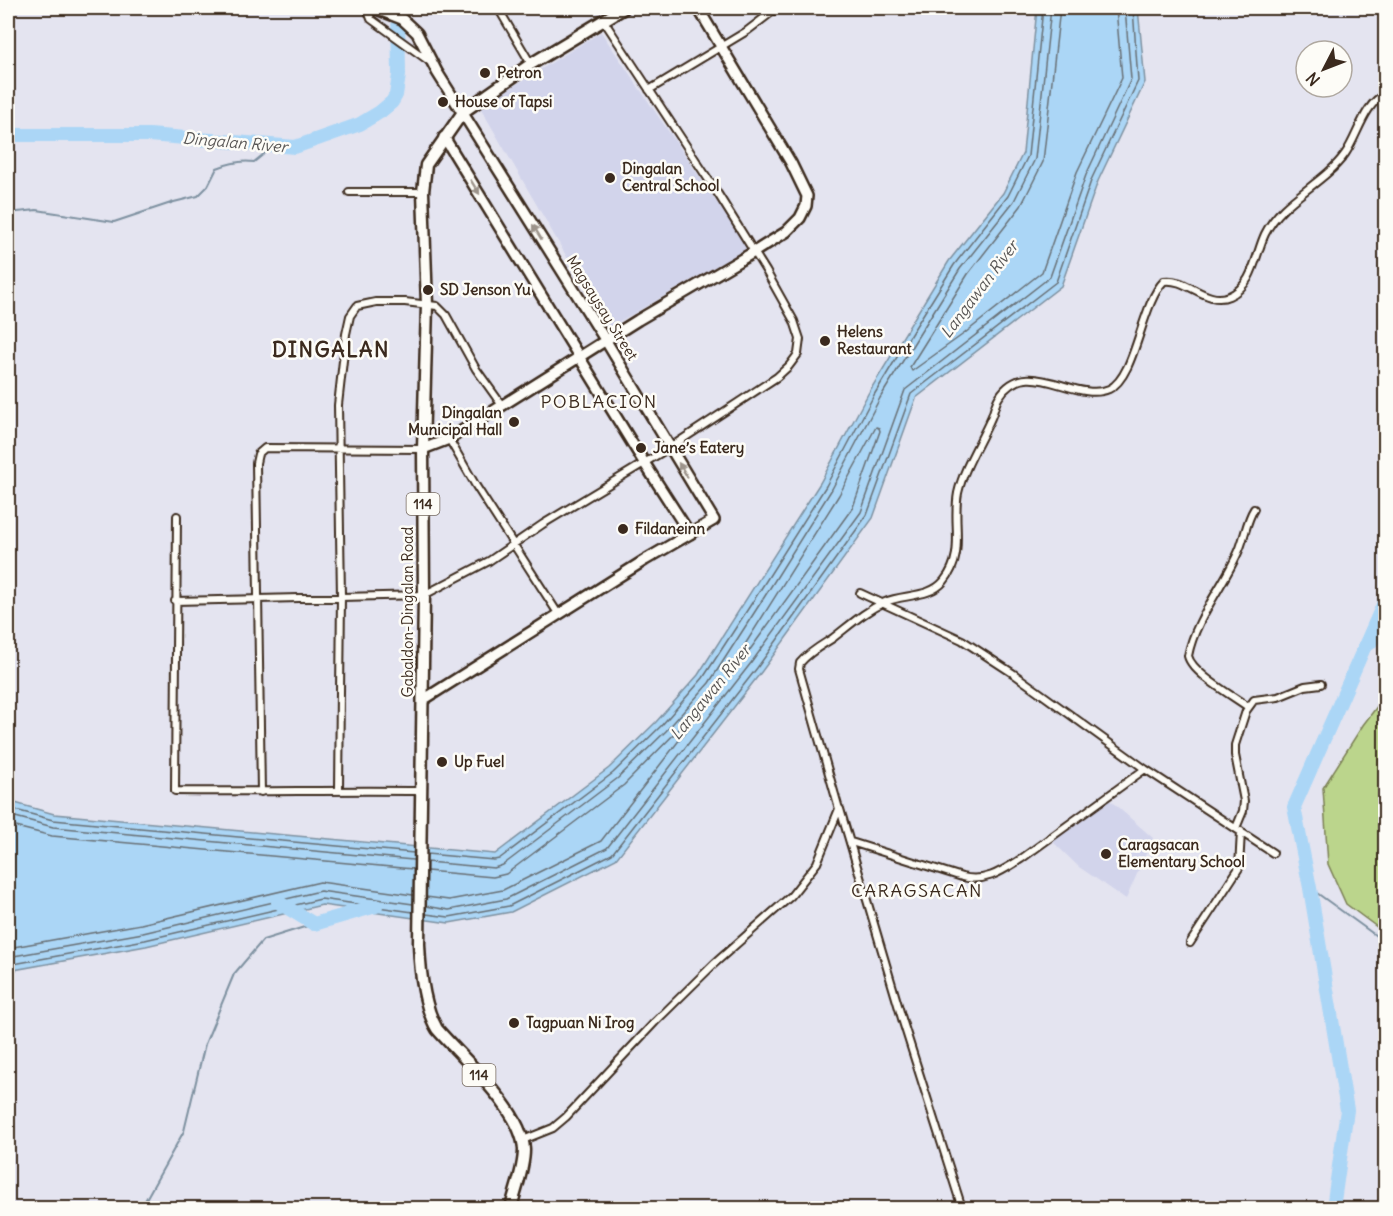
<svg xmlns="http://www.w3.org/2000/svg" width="1393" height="1216" font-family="Delius,sans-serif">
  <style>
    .built { fill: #d2d4eb }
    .green { fill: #bbd58c; stroke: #7b8055; stroke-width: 1.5 }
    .water { fill: #abd6f6; stroke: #7e91a0; stroke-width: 1.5 }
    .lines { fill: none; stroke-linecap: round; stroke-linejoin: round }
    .shore { stroke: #686f74; stroke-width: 1.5 }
    .stream { stroke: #7e91a0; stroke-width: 2 }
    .river { stroke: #abd6f6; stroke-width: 14 }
    .street-casing { stroke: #3b2a1e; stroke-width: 10 }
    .secondary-casing { stroke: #3b2a1e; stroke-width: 14 }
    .primary-casing { stroke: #3b2a1e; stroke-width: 15 }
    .street { stroke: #fdfcf7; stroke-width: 6 }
    .secondary { stroke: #fdfcf7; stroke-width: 9 }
    .primary { stroke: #fdfcf7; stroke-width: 10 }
    .oneway { fill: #9c938a }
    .poi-dot { fill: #3b2a1e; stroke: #fdfcf7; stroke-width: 2 }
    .labels { text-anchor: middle; stroke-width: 5; stroke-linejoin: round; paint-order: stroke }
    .shield { fill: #fdfcf7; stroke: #75695f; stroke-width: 1.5 }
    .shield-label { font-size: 14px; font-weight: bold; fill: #3b2a1e }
    .poi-label { font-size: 15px; font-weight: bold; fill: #3b2a1e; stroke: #fdfcf7; text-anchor: start }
    .street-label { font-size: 15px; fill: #3b2a1e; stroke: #fdfcf7 }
    .water-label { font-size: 16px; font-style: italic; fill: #575554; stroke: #fdfcf7 }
    .quarter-label { font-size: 18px; letter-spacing: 1.5px; fill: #3b2a1e; stroke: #fdfcf7 }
    .district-label { font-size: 21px; font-weight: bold; letter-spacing: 1.5px; fill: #3b2a1e; stroke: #fdfcf7 }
  </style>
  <rect width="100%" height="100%" fill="#e4e4f0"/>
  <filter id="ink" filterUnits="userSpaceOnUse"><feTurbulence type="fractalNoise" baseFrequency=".0167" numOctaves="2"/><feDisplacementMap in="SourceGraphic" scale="12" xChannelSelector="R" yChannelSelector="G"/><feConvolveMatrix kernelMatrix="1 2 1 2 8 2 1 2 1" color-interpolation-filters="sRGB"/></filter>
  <g filter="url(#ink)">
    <path class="built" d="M601,32l147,216 -140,80 -128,-221z
      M1105,796l48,42 -27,61 -47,-32 -27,-26z"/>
    <path class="green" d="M1385,696v237l-39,-29 -18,-40 -5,-76 40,-63z"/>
    <path class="water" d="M1037,8h101l7,74 -47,99 -37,105 -145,112 -43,120 -111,153 -146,188 -105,53 -62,11 -127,-18 -176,41 -138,25v-170l46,13 441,40 114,-86 47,-46 42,-47 122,-192 49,-91 80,-131 54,-68 20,-40z"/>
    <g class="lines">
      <path class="shore" d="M1060,8l-17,154 -22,44 -53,68 -58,93 2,4 53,-38 77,-61 35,-100 45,-94 -6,-70
        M876,427l3,1 1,3 -27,76 -109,151 -6,7 -3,1 -1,-4 105,-167z
        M8,808l45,12 361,33
        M8,815l45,12 360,33
        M8,825l44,11 361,33
        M427,854l67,6 5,-1 114,-86 48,-47 42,-48 56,-86 67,-106 48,-91 37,-61 43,-69 54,-69 20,-40 15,-148
        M427,862l67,6 9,-3 115,-87 48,-47 43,-48 56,-87 67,-107 48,-91 37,-60 43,-69 54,-68 21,-42 16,-151
        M426,897l23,3 54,-10 98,-49 90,-116v-3l-4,-1 -63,64 -118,89 -13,3 -66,-6
        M426,906l23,4 57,-11 101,-51 144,-185 110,-151 44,-122 145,-113 36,-102 45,-96 -6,-71
        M426,914l23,3 60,-11 103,-52 145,-186 110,-153 44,-121 145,-112 36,-104 46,-97 -5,-73
        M8,948l133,-24 179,-42 93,13
        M8,957l135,-24 177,-42 93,13
        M8,965l137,-25 176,-41 92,13"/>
      <path class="stream" d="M8,213l29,-3 77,12 60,-20 24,-6 10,-10 9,-18c12,-5 24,-8 37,-6l21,-17
        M1310,888l76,55
        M141,1208l43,-77 21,-87 29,-70 29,-34 51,-16"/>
      <path class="river" d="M8,135h141l146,12 65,-23 20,-12 12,-10 4,-7 3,-20 -1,-67
        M1369,644l17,-18
        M278,902l36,22 62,-18
        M1333,1208l14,-98 -37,-222 -16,-81 92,-209"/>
      <g class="street-casing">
        <path id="street" d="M367,8l4,11 58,42
          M498,8l33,56
          M649,90l98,-59 30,-23
          M349,192h74
          M449,439l27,47 83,129
          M177,516l-2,275c82,1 163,-1 245,0
          M860,593l102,47 52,34 131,95 128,84
          M175,601l249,-6 65,-34 54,-37 126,-76 108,-71 12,-11 9,-12 2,-15 -6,-18 -28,-50 -48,-77 -114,-173
          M1248,707c-15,-11 -56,-34 -60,-51 7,-38 38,-73 52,-108 5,-13 7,-28 14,-39
          M339,789l2,-193 -3,-191 8,-71 4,-18 7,-10 19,-4h29l32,4 9,9 30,54 25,35
          M261,792l-5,-329 2,-9 7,-6 158,1
          M840,809l63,213 59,186
          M1236,828l7,-17 1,-10 -9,-46v-10l11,-34 8,-11 24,-3 27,-11 16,-2
          M851,842l111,35c23,6 40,-6 59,-18l124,-90
          M1190,943l49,-75 2,-37
          M523,1140l30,-12 13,-11 89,-95 60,-59 76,-67 26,-33 22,-54 -40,-140 1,-6c9,-11 22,-18 33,-25 17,-13 32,-27 52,-36 19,-8 45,-4 59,-21 22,-27 8,-57 14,-88 6,-26 22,-50 33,-75 3,-6 4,-15 8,-21 28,-44 76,7 110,-8 27,-12 32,-85 55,-108 22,-4 43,25 65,15 25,-11 26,-41 36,-62 17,-35 58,-49 80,-80 13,-18 19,-51 41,-60"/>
      </g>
      <g class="secondary-casing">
        <path id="secondary" d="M374,8l28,11 15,14 20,39 169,269 108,179 -69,40 -222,140
          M444,137l201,327 45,70
          M423,449l26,-10 189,-119 116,-68 32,-20 14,-14 6,-12 1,-10 -16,-33 -93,-155"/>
      </g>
      <g class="primary-casing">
        <path id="primary" d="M511,1208c4,-18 13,-38 13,-58 -1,-39 -62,-92 -87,-121 -13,-22 -17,-59 -18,-85l5,-349 -1,-146 4,-144 -4,-113 3,-27 37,-53 68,-48 93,-56"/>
      </g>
      <use href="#street" class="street"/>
      <use href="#secondary" class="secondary"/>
      <use href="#primary" class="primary"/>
    </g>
    <defs><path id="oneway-solid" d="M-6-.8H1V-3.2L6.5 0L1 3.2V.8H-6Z" transform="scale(1.5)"/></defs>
    <g class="oneway">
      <use href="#oneway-solid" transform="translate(475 187) rotate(58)"/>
      <use href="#oneway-solid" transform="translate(537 232) rotate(-121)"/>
      <use href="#oneway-solid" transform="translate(683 470) rotate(-122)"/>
    </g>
  </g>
  <g class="poi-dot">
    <circle cx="485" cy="73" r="6"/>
    <circle cx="443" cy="102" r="6"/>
    <circle cx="610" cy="178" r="6"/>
    <circle cx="428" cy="290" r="6"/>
    <circle cx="825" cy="341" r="6"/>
    <circle cx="514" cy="422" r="6"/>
    <circle cx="641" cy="448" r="6"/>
    <circle cx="623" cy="529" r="6"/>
    <circle cx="442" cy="762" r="6"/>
    <circle cx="1106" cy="854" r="6"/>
    <circle cx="514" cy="1023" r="6"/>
  </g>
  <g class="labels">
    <g class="shield">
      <rect x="406.5" y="493" width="33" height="22" rx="4.5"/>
      <rect x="462.5" y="1064" width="33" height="22" rx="4.5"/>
    </g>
    <g class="shield-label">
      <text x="423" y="509">114</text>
      <text x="479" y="1080">114</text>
    </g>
    <g class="poi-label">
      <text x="497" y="78">Petron</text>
      <text x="455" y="107">House of Tapsi</text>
      <text x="622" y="174">Dingalan<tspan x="622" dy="17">Central School</tspan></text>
      <text x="440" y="295">SD Jenson Yu</text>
      <text x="837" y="337">Helens<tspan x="837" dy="17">Restaurant</tspan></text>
      <text x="502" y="418" text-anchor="end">Dingalan<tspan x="502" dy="17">Municipal Hall</tspan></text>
      <text x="653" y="453">Jane’s Eatery</text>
      <text x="635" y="534">Fildaneinn</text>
      <text x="454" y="767">Up Fuel</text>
      <text x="1118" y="850">Caragsacan<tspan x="1118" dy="17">Elementary School</tspan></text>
      <text x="526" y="1028">Tagpuan Ni Irog</text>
    </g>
    <g class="street-label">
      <text transform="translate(602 308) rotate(58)" y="5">Magsaysay Street</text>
      <text transform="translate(408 612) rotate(-90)" y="5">Gabaldon-Dingalan Road</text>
    </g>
    <g class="water-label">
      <text transform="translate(235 142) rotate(5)" y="6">Dingalan River</text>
      <text transform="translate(979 289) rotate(-53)" y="6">Langawan River</text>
      <text transform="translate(710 692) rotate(-51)" y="6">Langawan River</text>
    </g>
    <g class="quarter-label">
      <text x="599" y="408">POBLACION</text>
      <text x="917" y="897">CARAGSACAN</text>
    </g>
    <g class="district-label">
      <text x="331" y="357">DINGALAN</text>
    </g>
  </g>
  <rect width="1393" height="1216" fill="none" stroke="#fdfcf7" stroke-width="30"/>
  <rect x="15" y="15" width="1363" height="1186" fill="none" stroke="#3b2a1e" stroke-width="2" filter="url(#ink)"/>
  <g transform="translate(1324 69) rotate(228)"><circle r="28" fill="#fdfcf7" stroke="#afa8a0" stroke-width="1.5"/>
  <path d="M0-4.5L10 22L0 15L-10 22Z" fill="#3b2a1e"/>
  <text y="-9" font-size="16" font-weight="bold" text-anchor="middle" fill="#3b2a1e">N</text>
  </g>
</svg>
